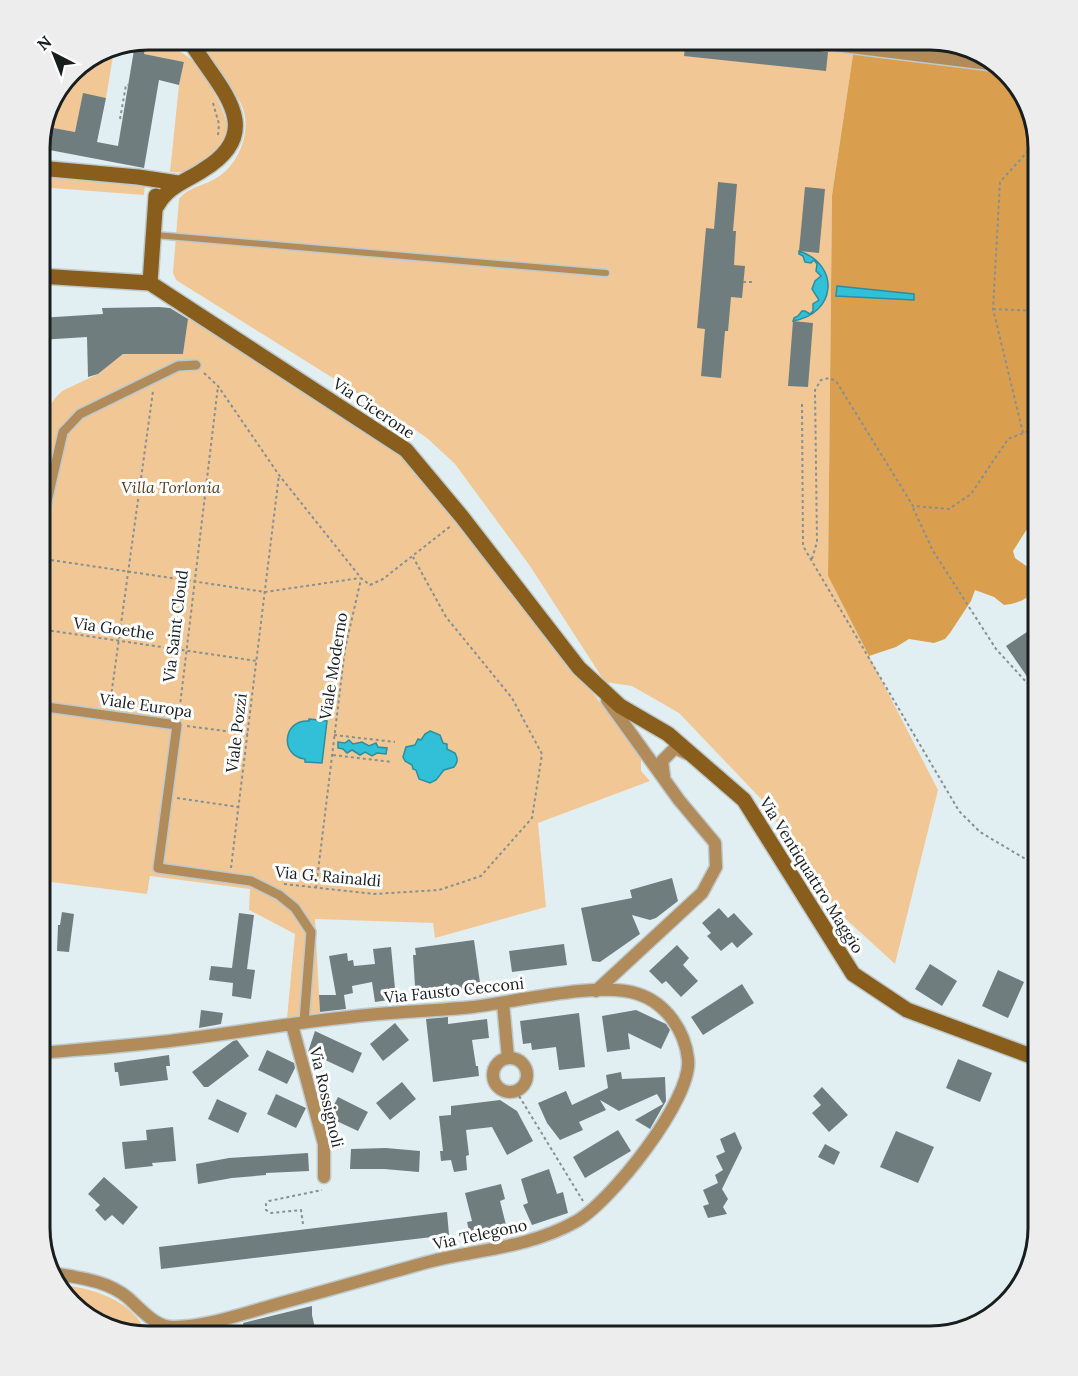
<svg xmlns="http://www.w3.org/2000/svg" width="1078" height="1376" font-family="Lora,serif">
  <style>
    .green { fill: #f1c895; fill-rule: evenodd }
    .forest { fill: #d99f4e }
    .water { fill: #31c0d7; stroke: #2a8fa0; stroke-width: 1.5 }
    .building { fill: #707d7f }
    .lines { fill: none; stroke-linecap: round; stroke-linejoin: round }
    .service-casing { stroke: #bec9cc; stroke-width: 9 }
    .pedestrian-casing { stroke: #bec9cc; stroke-width: 12 }
    .minor-casing { stroke: #bec9cc; stroke-width: 15 }
    .secondary-casing { stroke: #bec9cc; stroke-width: 18 }
    .path { stroke: #869092; stroke-width: 2; stroke-dasharray: 3 3; stroke-linecap: butt }
    .service { stroke: #b18b59; stroke-width: 6 }
    .pedestrian { stroke: #b18b59; stroke-width: 9 }
    .minor { stroke: #b18b59; stroke-width: 12 }
    .secondary { stroke: #895e1c; stroke-width: 15 }
    .labels { text-anchor: middle; stroke-width: 6; stroke-linejoin: round; paint-order: stroke }
    .street-label { font-size: 16px; fill: #181d1e; stroke: #fff }
    .park-label { font-size: 16px; font-style: italic; fill: #553d1b; stroke: #fff }
    .rim { fill: none; stroke: #181d1e; stroke-width: 3 }
  </style>
  <rect width="100%" height="100%" fill="#e2eff2"/>
  <path class="green" d="M150,39c15,4 30,11 42,21 12,11 39,57 35,74 -3,10 -11,18 -19,25 -13,10 -21,15 -38,13l9,-87 5,-23 -40,-8 2,-13z
    M197,39h547l110,9 -22,147 -4,381 110,214 -43,174 -58,-53 -75,-111 -83,-87 -47,-27 -27,-4 -75,-116 -75,-102 -28,-26 -22,-15 -229,-143 -3,-7 6,-74c10,-13 26,-13 39,-22 22,-14 35,-49 23,-73 -4,-9 -13,-17 -19,-26 -9,-13 -16,-26 -25,-39z
    M113,56l-7,42 -23,-4 -8,38 -32,-6 7,-26 14,-18 6,1z
    M39,174l106,11 -1,10 -105,-8z
    M188,317l214,135 63,74 128,167 48,64v14l9,10 -112,42 8,84 -111,31 -2,-15 -118,-4 5,94 -33,5 8,-84 -46,-24 1,-21 -100,-13 -3,18 -96,-12 -12,75v-491l4,-14 -4,-4v-33h5l11,-17 7,-7 36,-17 25,-20h60zM421,740l26,10 -5,21 -3,2 -27,-9 -6,-17 9,-2z
    M55,1283c40,7 76,14 94,54l-55,-14 -37,-34z"/>
  <path class="forest" d="M822,39h115l48,15 36,33 18,60v376l-10,3 -16,25 2,7 24,17c0,20 -17,28 -35,30l-10,-8 -19,-7 -4,11 -21,32 -5,6 -11,4 -25,-4 -13,8 -27,9 -41,-80 4,-381 22,-147z"/>
  <path class="water" d="M799,251c42,14 37,63 -6,70l1,-3 4,-2 4,-5h3l5,3 3,-3v-7l6,-4 -7,-11 3,-8 6,-5 -5,-5 1,-7 -3,-4 -3,3 -6,-1 -2,-6 -4,-2z
    M837,286l77,8v6l-78,-4z
    M309,719l18,2 -5,42 -17,-1v-3c-26,-3 -22,-40 4,-38z
    M430,731l10,4 3,8 4,1v5l8,4c3,6 3,9 -1,14l-10,3 -8,10 -6,3 -11,-4 -3,-9 -3,-1 -1,-4 -7,-4 -2,-4 3,-10 9,-2 3,-6 3,1 4,-6z
    M349,740l4,4 9,-2 7,4 7,-3 2,4 9,1 -1,6 -9,-1 -5,3 -7,-4 -5,3 -8,-5 -5,3 -4,-4 -5,-1v-6l7,1z"/>
  <path class="building" d="M147,39l-3,15 40,8 -5,23 -20,-5 -15,88 -105,-20 4,-22 32,6 8,-39 23,5 -9,44 21,4 17,-102z
    M686,39h46l48,5 5,3 43,5 -2,19 -142,-15z
    M718,182l19,2 -4,47h3l-2,34 11,1 -3,32 -11,-1 -3,34h-3l-4,47 -20,-2 4,-47 -8,-1 9,-100 8,1z
    M805,187l20,2 -6,64 -20,-2z
    M159,307l11,1 18,11 -5,35h-60l-25,20 -10,3 -1,-40 -48,3v-22l64,-4 -1,-6z
    M793,321l20,2 -5,64 -20,-1z
    M1039,624v70l-33,-48z
    M672,878l6,23 -22,17 -6,2 -18,-5 8,19 -40,28 -8,-1 -11,-53 51,-10 -2,-8z
    M719,908l9,10 6,-5 19,21 -16,14 -5,-6 -11,9 -14,-15 4,-3 -9,-10z
    M62,912l12,2 -5,38 -12,-1 1,-26h2z
    M239,913l15,2 -7,54 8,1 -4,29 -19,-3 1,-13 -24,-3 2,-14 21,2z
    M474,940l7,50 -60,6 -1,-10h-5l-2,-31h3l-1,-7z
    M564,944l3,21 -55,7 -3,-21z
    M677,945l12,13 -6,7 15,16 -17,16 -15,-16 -4,3 -13,-13z
    M391,947l5,52 -21,3 -3,-20 -20,4 1,7 -9,2 2,14 -26,3 -1,-17h17l-7,-39 18,-3 1,8 5,-1 1,6 21,-2 -2,-15z
    M930,964l27,17 -15,25 -27,-17z
    M998,970l26,12 -16,36 -26,-12z
    M742,984l12,19 -51,32 -12,-18z
    M201,1010l22,3 -2,11 -22,4z
    M636,1010l30,14 4,6 -9,19 -33,-16 2,16 -23,3 -5,-36z
    M579,1013l6,54 -26,3 -3,-23 -24,3 -1,-7 -8,1 -3,-23z
    M448,1017v7l39,-5 2,19 -17,2 4,26h2l1,10 -46,6 -7,-63z
    M395,1023l14,17 -26,21 -13,-17z
    M315,1031l47,22 -9,20 -45,-21z
    M237,1040l12,16 -41,31h-4l-12,-15 41,-31z
    M267,1050l27,13 1,5 -8,16 -29,-14z
    M169,1055l1,11h-4l2,14 -48,6 -2,-14h-3l-1,-9z
    M958,1059l34,14 -12,29 -34,-14z
    M621,1072l1,7 43,-2 1,24 -16,28 -15,-9 28,-16 -6,-10 -38,17 -19,-11 6,10 -27,12 4,8 -23,10 -13,-17 -9,-20 28,-12 6,14 36,-17 -2,-13z
    M402,1082l14,17 -26,21 -14,-17z
    M822,1087l26,28 -19,17 -17,-19 9,-8 -8,-9z
    M276,1094l30,14 -10,20 -29,-14z
    M338,1097l30,15 -10,19 -30,-14z
    M217,1099l30,14 -9,20 -30,-14z
    M500,1100l17,11 16,30 -26,14 -15,-28 -26,3 3,25 -3,1 1,14 -13,2 -3,-12 -10,1 -1,-10h3l-4,-35 12,-1v-9z
    M173,1127l3,34 -24,2 1,3 -28,3 -3,-27 25,-2 -1,-10z
    M618,1130l13,21 -46,27 -12,-21z
    M896,1131l38,16 -16,36 -38,-16z
    M735,1132l7,16 -20,41 6,10 -5,8 4,7 -19,4 -5,-12 6,-2 -6,-14 15,-7 -3,-8 8,-5 -7,-14 9,-4 -5,-13z
    M825,1144l15,8 -6,13 -16,-8z
    M386,1148l34,3 -1,21 -35,-3h-34l1,-20z
    M308,1153l1,18 -43,2v2l-34,3 -34,6 -2,-20 33,-6z
    M549,1169l8,25 6,-2 5,21 -36,12 -9,-20 5,-2 -7,-24z
    M104,1177l34,30 -15,18 -11,-10 -7,6 -10,-11 5,-5 -12,-11z
    M501,1184l4,15 -5,2 7,28 -36,10 -4,-17 5,-1 -7,-28z
    M447,1212l2,23 -288,34 -2,-22z
    M312,1306v9l5,22h-71l-3,-14z"/>
  <g class="lines">
    <g class="service-casing">
      <path id="service" d="M155,235l451,38
        M174,1327l1,10
        M161,1337v-12"/>
    </g>
    <g class="pedestrian-casing">
      <path id="pedestrian" d="M39,559l4,-40 20,-87 17,-18 98,-48 18,-1
        M39,706l138,19 -19,143 93,13 28,14 16,13 16,24 -7,90"/>
    </g>
    <g class="minor-casing">
      <path id="minor" d="M786,39l211,26
        M664,776l-2,-15 13,-13 13,6
        M596,991l106,-98 14,-26 -1,-24 -36,-43 -72,-100
        M503,1003l5,55
        M292,1025l32,119v33
        M39,1053c46,-4 92,-7 138,-13 57,-7 115,-17 172,-23 41,-5 83,-6 124,-10 42,-5 127,-26 165,-13 28,9 47,37 50,65 5,40 -79,145 -113,163 -47,26 -96,27 -147,40 -51,14 -102,29 -154,43 -32,9 -66,21 -99,22 -20,1 -34,-18 -48,-30 -21,-17 -48,-19 -75,-24
        M493 1075a17 17 0 1 1 34 0a17 17 0 1 1-34 0Z"/>
    </g>
    <g class="secondary-casing">
      <path id="secondary" d="M39,168l99,9 40,6
        M157,206c11,-20 28,-24 46,-36 68,-41 12,-85 -14,-131
        M39,276l111,7 256,167 56,67 117,151 41,38 48,28 76,66 109,174 54,36 132,49
        M150,283l6,-87"/>
    </g>
    <path class="path" d="M213,103l6,21 -1,11
      M120,119l6,-34h2
      M743,282h10
      M993,309l46,2
      M204,373l14,13 61,89 82,103 9,7 13,-6 69,-54
      M802,404l1,142 156,265 21,21 59,35
      M1023,433l-30,-124 7,-127 29,-32 10,-1
      M913,508l20,43 63,98 43,47
      M812,559l5,-17 -2,-152 6,-10 8,-2 7,3 77,125 36,3 22,-15 37,-55 31,-12
      M51,560l214,32 95,-14
      M39,629l218,32
      M110,704l43,-313
      M179,714l39,-328
      M187,726l61,8
      M334,735l61,7
      M333,755l59,7
      M177,798l61,9
      M231,868l48,-393
      M284,884l90,10 65,-4 42,-14 51,-58 10,-64 -30,-56 -66,-81 -33,-60
      M316,888l29,-239 16,-70
      M516,1091l67,110
      M303,1224l-2,-14 -30,3 -5,-3v-6l3,-3 53,-11
      M226,1337v-7"/>
    <use href="#service" class="service"/>
    <use href="#pedestrian" class="pedestrian"/>
    <use href="#minor" class="minor"/>
    <use href="#secondary" class="secondary"/>
  </g>
  <g class="labels">
    <g class="street-label">
      <text transform="translate(374 408) rotate(34)" y="6">Via Cicerone</text>
      <text transform="translate(175 626) rotate(-83)" y="6">Via Saint Cloud</text>
      <text transform="translate(114 628) rotate(8)" y="6">Via Goethe</text>
      <text transform="translate(333 666) rotate(-81)" y="6">Viale Moderno</text>
      <text transform="translate(146 705) rotate(8)" y="6">Viale Europa</text>
      <text transform="translate(236 733) rotate(-83)" y="6">Viale Pozzi</text>
      <text transform="translate(812 875) rotate(58)" y="6">Via Ventiquattro Maggio</text>
      <text transform="translate(328 876) rotate(5)" y="6">Via G. Rainaldi</text>
      <text transform="translate(454 990) rotate(-6)" y="6">Via Fausto Cecconi</text>
      <text transform="translate(327 1097) rotate(77)" y="6">Via Rossignoli</text>
      <text transform="translate(480 1234) rotate(-12)" y="6">Via Telegono</text>
    </g>
    <g class="park-label">
      <text x="171" y="493">Villa Torlonia</text>
    </g>
  </g>
  <path d="M0 0H1078V1376H0ZM148 50H930A98 98 0 0 1 1028 148V1228A98 98 0 0 1 930 1326H148A98 98 0 0 1 50 1228V148A98 98 0 0 1 148 50Z" fill="#ededed" fill-rule="evenodd"/>
  <path class="rim" d="M148 50H930A98 98 0 0 1 1028 148V1228A98 98 0 0 1 930 1326H148A98 98 0 0 1 50 1228V148A98 98 0 0 1 148 50Z"/>
  <g transform="translate(54 54) rotate(318)" stroke="#ffffff" stroke-width="4.5" paint-order="stroke">
  <path d="M0-4.5L10 22L0 15L-10 22Z" fill="#181d1e"/>
  <text y="-9" font-size="16" font-weight="bold" text-anchor="middle" fill="#181d1e">N</text>
  </g>
</svg>
